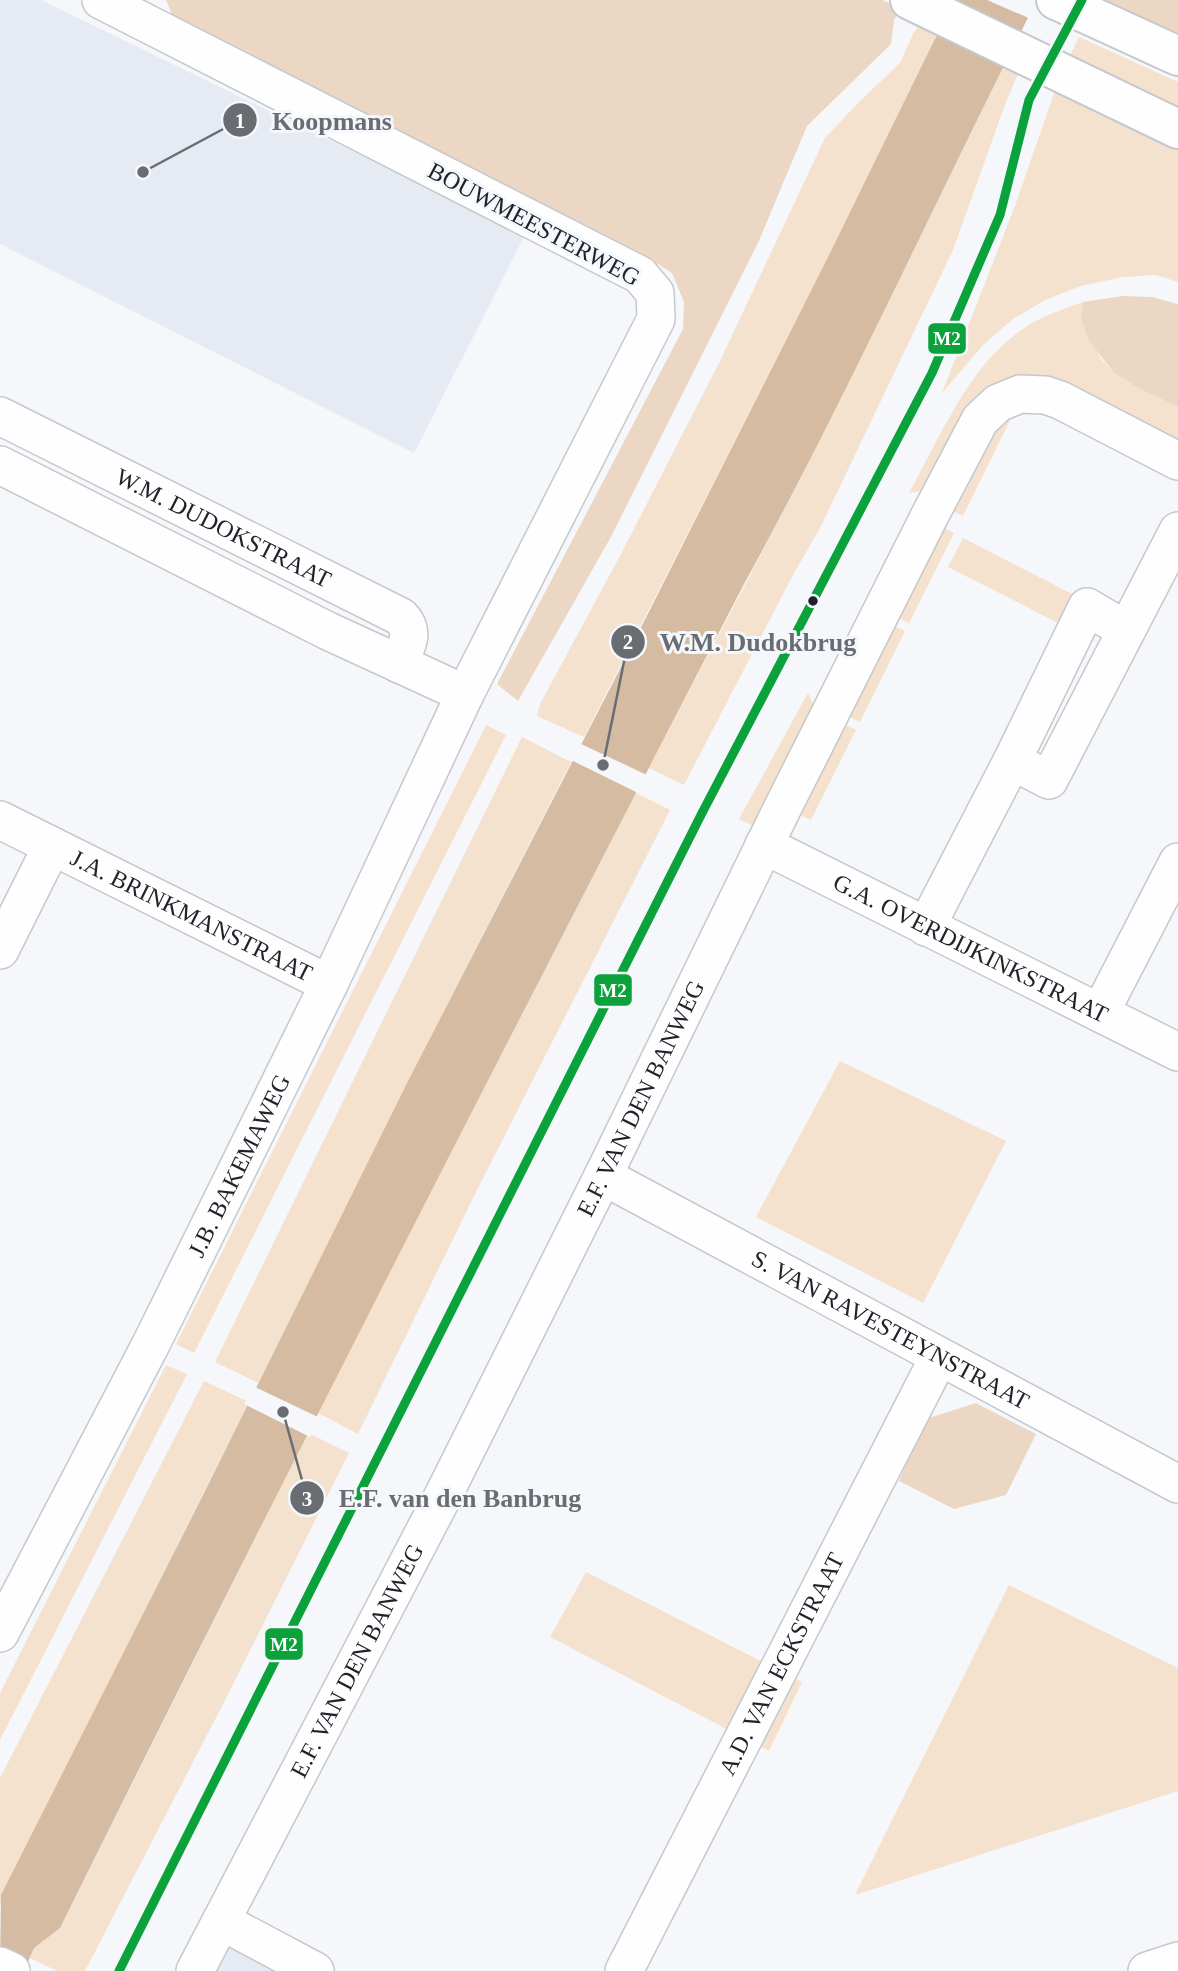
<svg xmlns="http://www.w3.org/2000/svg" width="1178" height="1971" font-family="Georgia,serif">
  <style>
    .built { fill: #e6ebf3 }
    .green { fill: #f4e1ce }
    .forest { fill: #ebd7c3 }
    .water { fill: #d4bba2 }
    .pier { fill: #f5f7fa }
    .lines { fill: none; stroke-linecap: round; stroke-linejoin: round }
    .minor-casing { stroke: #c5c8cc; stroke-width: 40 }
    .secondary-casing { stroke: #c5c8cc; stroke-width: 42 }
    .minor { stroke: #fefefe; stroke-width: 37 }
    .secondary { stroke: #fefefe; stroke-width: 38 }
    .bus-1-casing { stroke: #f4f7fb; stroke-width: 14 }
    .bus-1 { stroke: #0ba13b; stroke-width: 9 }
    .bus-dot { fill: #1e2229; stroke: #f4f7fb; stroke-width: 2.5 }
    .labels { text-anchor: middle; stroke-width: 6; stroke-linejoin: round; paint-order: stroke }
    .street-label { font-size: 24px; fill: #1e2229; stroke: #f4f7fb }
    .leader { fill: none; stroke: #696d72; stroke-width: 2.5 }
    .callout-dot { fill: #696d72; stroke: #f4f7fb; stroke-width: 2.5 }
    .mark-label { font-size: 21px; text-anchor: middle; font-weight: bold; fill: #fff }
    .callout-label { font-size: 26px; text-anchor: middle; font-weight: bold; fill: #696d72; stroke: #f4f7fb; stroke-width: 6; stroke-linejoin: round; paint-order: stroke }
    .line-badge { stroke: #f4f7fb; stroke-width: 2.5 }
    .badge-label { font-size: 19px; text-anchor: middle; font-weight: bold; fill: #fff }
  </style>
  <rect width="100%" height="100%" fill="#f5f7fa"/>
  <path class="built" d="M0,0h41l484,235 -111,218 -414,-209z
    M207,1934l76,37h-94z"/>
  <path class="green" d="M923,18l19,10 -112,225 -246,484 -47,-21 3,-12 80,-148 100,-195 105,-223 34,-36 41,-39 13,-29z
    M1079,37l99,45v30l-109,-54z
    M1006,60l15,7 -15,35 -53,148 -133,278 -26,45 -110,212 -35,-17 132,-252z
    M1057,85l121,58v139l-22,-7 -33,2 -42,9 -36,14 -32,19 -30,26 -41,48 73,-187z
    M1083,302l-2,16 20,41 12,13 25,16 40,19v38l-133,-66 -122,112 -14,2c30,-54 59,-126 111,-162 19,-14 41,-21 63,-29z
    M1015,410l-52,106 -15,-7 34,-67z
    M940,526l14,7 -45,90 -14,-7z
    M963,538l119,61 -14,29 -120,-61z
    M891,624l14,7 -45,91 -15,-7z
    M808,693l8,18 -61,116 -16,-8z
    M841,722l15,8 -45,90 -15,-7z
    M486,725l20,10 -312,618 -18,-9z
    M522,737l49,25 -163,319 -150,302 -43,-21z
    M636,793l34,17 -195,384 -117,240 -40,-21 211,-413z
    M840,1061l166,80 -83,162 -167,-86z
    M166,1365l21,9 -187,366v-47z
    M204,1381l45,21 -247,493 -2,10v-127z
    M308,1433l41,20 -128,255 -136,263h-28l-27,-13 4,-10 26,-20z
    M586,1572l216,110 -33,69 -219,-114z
    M1009,1585l169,83v123l-323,104z"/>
  <path class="forest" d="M166,0h716l19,8 -7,12 -3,24 -84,82 -49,117 -146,292 -94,166 -21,-17 186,-355 1,-27 -12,-29 -31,-20 -277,-140 -147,-69 -43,-25z
    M1095,0h83v39z
    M1123,296l29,1 26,7v103l-40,-19 -25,-16 -25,-33 -7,-21 2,-16z
    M976,1403l60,31 -30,61 -52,14 -55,-28 27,-62z"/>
  <path class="water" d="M956,0h81c-99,194 -188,393 -293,584 -231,446 -461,894 -684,1344l-26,20 -10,23h-24l1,-76 201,-398 206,-416 213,-414 209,-414 102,-208z"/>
  <path class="pier" d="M987,0h53l-9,19z
    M577,742l72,34 -9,18 -71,-35z
    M253,1386l67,32 -10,19 -66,-33z"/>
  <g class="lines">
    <g class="minor-casing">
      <g id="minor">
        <path id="s1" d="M0,416l401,201c15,15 5,30 -2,47"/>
        <path d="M0,465l328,166 137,63"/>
        <path d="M1012,761l37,19 129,-249"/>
        <path id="s2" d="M0,820l329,164"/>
        <path id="s3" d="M764,845l414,207"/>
        <path d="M926,927l86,-166 75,-154 39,23"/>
        <path d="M0,950l52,-104"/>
        <path d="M1100,1013l78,-151"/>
        <path id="s4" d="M603,1176l575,308"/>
        <path id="s5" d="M0,1633l151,-289 178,-360 136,-290 191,-375 -1,-26 -15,-18 -539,-275"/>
        <path d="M221,1921l94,50"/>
        <path d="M0,1966l11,5"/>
        <path id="s6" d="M195,1971l249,-477 159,-318 177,-363 150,-298 50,-95 18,-17 22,-9 25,1 15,5 118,61"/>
        <path id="s7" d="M624,1971l315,-614"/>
        <path d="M1147,1971l31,-10"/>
      </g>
    </g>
    <g class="secondary-casing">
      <path id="secondary" d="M910,0l268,129
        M1056,0l122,56"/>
    </g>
    <use href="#minor" class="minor"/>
    <use href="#secondary" class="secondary"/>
    <g class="bus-1-casing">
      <path id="bus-1" d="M119,1971l583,-1158 230,-440 68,-158 29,-115 53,-100"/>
    </g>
    <use href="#bus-1" class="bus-1"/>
  </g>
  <circle class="bus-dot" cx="813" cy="601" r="6"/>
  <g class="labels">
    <g class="street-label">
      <text transform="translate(534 224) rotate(28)" y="8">BOUWMEESTERWEG</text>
      <text dy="8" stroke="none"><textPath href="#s1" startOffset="250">W.M. DUDOKSTRAAT</textPath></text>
      <text dy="8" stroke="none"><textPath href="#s2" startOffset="214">J.A. BRINKMANSTRAAT</textPath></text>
      <text dy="8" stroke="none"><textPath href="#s3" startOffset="231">G.A. OVERDIJKINKSTRAAT</textPath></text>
      <text dy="8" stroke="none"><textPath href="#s6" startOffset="980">E.F. VAN DEN BANWEG</textPath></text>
      <text dy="8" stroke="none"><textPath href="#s5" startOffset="525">J.B. BAKEMAWEG</textPath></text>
      <text dy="8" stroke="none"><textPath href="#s4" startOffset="326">S. VAN RAVESTEYNSTRAAT</textPath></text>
      <text dy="8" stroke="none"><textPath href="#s6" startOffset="350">E.F. VAN DEN BANWEG</textPath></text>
      <text dy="8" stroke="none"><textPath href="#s7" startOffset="345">A.D. VAN ECKSTRAAT</textPath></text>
    </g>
  </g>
  <path class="leader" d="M143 172L240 120M603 765L628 642M283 1412L307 1498"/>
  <g class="callout-dot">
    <circle cx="143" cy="172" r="7"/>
    <circle cx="603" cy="765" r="7"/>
    <circle cx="283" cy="1412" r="7"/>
    <circle cx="240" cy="120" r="18"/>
    <circle cx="628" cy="642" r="18"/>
    <circle cx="307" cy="1498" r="18"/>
  </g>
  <g class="mark-label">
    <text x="240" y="128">1</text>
    <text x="628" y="649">2</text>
    <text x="307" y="1506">3</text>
  </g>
  <g class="callout-label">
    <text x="332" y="130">Koopmans</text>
    <text x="758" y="651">W.M. Dudokbrug</text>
    <text x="460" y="1507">E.F. van den Banbrug</text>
  </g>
  <g class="line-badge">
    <rect x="927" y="322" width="40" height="33" rx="7" fill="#0ba13b"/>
    <rect x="593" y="973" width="40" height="34" rx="7" fill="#0ba13b"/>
    <rect x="264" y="1627" width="40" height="34" rx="7" fill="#0ba13b"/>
  </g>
  <g class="badge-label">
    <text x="947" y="345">M2</text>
    <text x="613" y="997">M2</text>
    <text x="284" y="1651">M2</text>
  </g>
</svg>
